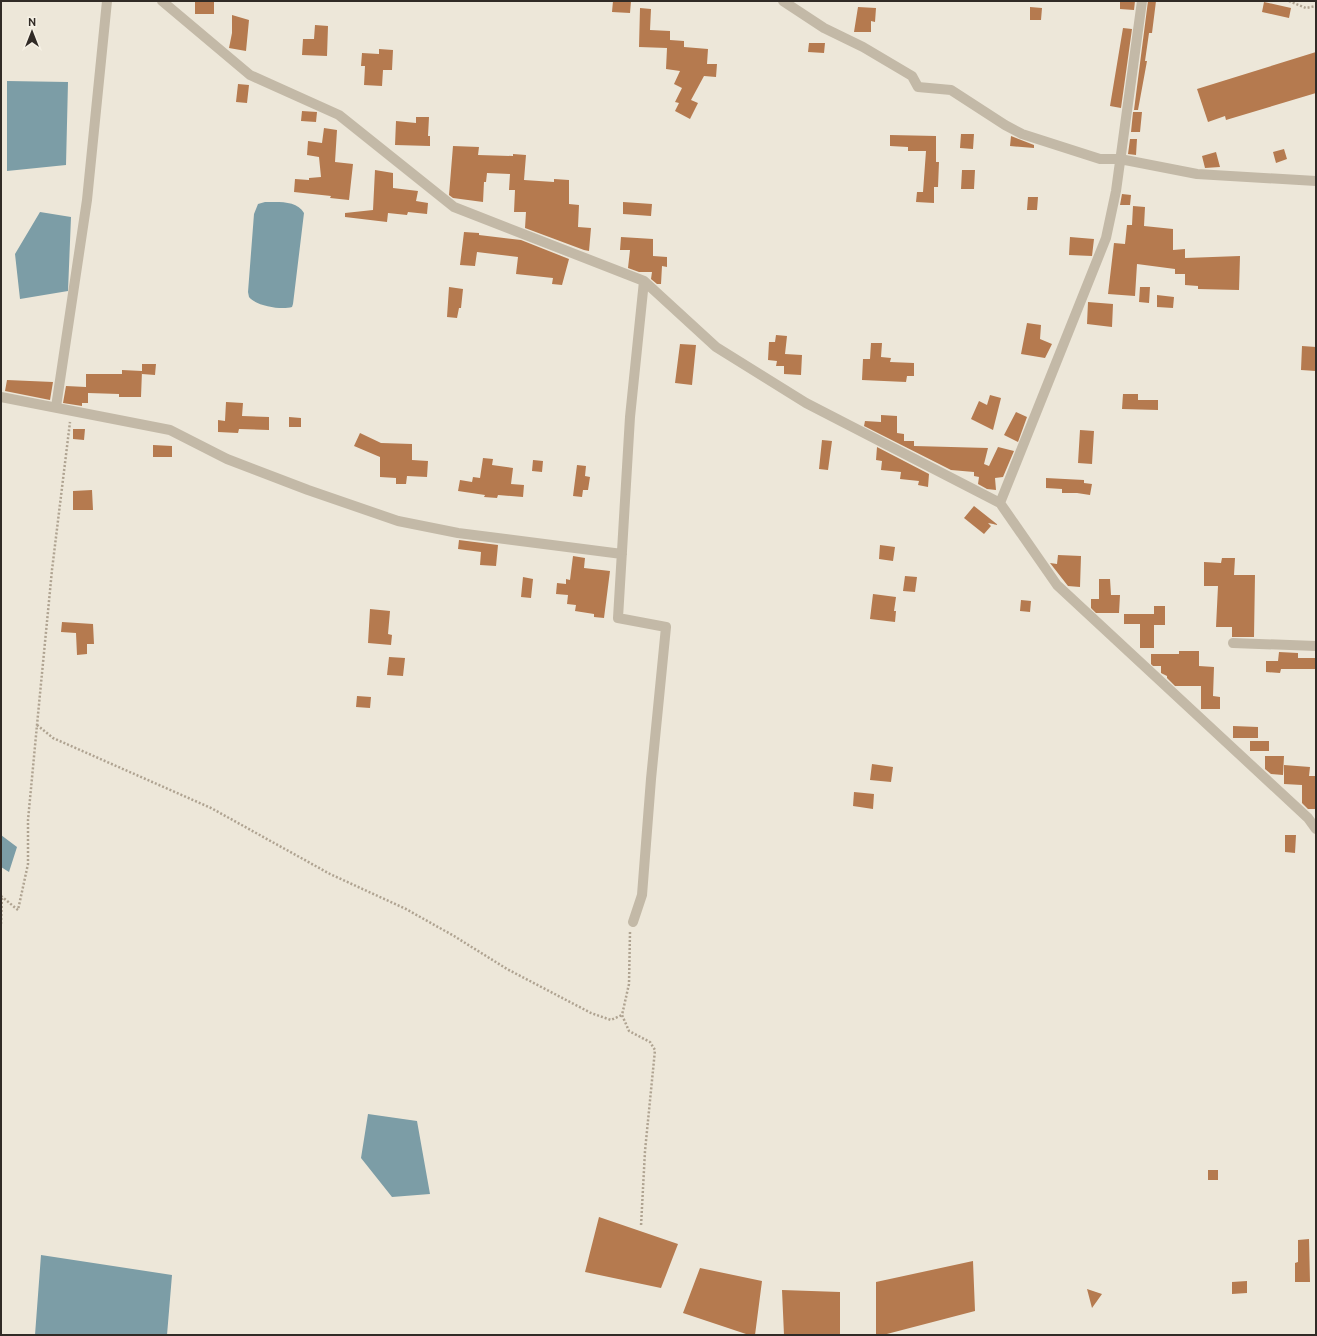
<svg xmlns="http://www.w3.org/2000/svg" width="1317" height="1336" font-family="Ubuntu,sans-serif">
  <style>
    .water { fill: #7c9da6 }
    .building { fill: #b57a4f }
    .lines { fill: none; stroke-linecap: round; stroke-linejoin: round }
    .path { stroke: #afa391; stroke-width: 2.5; stroke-dasharray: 2 2; stroke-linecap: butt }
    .street { stroke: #c3b9a7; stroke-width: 10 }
  </style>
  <rect width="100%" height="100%" fill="#ede7d9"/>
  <path class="water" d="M7,81l61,1 -2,83 -59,6z
    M265,202c13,0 32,-2 39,11l-11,91 -1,3c-11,3 -36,-1 -43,-10l-1,-5 6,-78 4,-10z
    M40,212l31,5 -3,74 -48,8 -5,-45z
    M1,835l16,12 -8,25 -8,-5z
    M368,1114l49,7 13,73 -38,3 -31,-39z
    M41,1255l131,20 -5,60h-132z"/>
  <path class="building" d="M195,1l19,1v12h-19z
    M613,1h18l-1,12 -18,-1z
    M1120,1h15l-1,9 -14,-1z
    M1148,1h8l-4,32h-3l-4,28h2l-9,49h-4z
    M1264,2l27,6 -2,10 -27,-6z
    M858,7l18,1 -1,14 -4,-1v11h-17z
    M1030,7l12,1 -1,12h-11z
    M640,8l11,1 -1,21 20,1v9l14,1v6l24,2 -1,15h10l-1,13 -12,-1 -13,24 7,3 -8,16 -15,-8 4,-8 -4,-1 7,-14 -8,-4 6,-13 -14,-2 1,-21 -28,-1z
    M232,15l17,5 -3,31 -17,-3 3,-15z
    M315,25l13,1 -1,30 -25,-1 1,-16h11z
    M1123,28l9,1 -11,79 -11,-2z
    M809,43h16l-1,10 -16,-1z
    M379,49l14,1 -1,20h-9l-1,16 -18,-1 1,-19h-4l1,-13 17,1z
    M1316,52v41l-90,27 -1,-4 -17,6 -11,-33z
    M238,84l11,1 -2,18 -11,-1z
    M302,111l15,1 -1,10 -15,-1z
    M1133,112h9l-2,20h-9z
    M416,117h13l-1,19h2v10l-35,-1 1,-24 20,2z
    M324,128l13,2 -2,32 18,2 -4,36 -19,-2 1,-2 -37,-4 1,-13 14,1v-2l12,-1 -2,-20 -12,-2 1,-14 14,2z
    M961,134h13l-1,15 -13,-1z
    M890,135l46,1v26h3l-1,25h-4v16l-18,-1 1,-10h6l3,-41h-18v-4l-18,-1z
    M1011,136l23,9v3l-24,-2z
    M1130,139h7l-1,16 -8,-1z
    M453,146l26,1 -1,8 35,1v-2l13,1 -2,25 30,2v-3l15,1v24l10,1 -1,22 13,1 -2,23 -5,-1 -59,-22 1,-16h-12l1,-22h-6l1,-16 -23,-1 -1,9h-2l-1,20 -30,-4 -4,-3z
    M1284,149l3,10 -11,4 -3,-11z
    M1216,152l4,15 -15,1 -3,-12z
    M375,170l18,3v15l25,3 -2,10 12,2 -1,11 -19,-2 -1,3 -19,-2 -1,9 -42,-5v-4l28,-3z
    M962,170h13l-1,19h-13z
    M1122,194l9,1 -1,10h-10z
    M1028,197h10l-1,13h-10z
    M623,202l29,2 -1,12 -28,-2z
    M1133,206l12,1 -1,19 29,3v21l12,-1v9l55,-2 -1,34 -41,-1v-3l-13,-1v-11h-10v-5l-38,-5 -2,32 -27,-2 6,-51 11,1 2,-19h5z
    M464,232l15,1v2l42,5 48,19 -7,26 -10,-1 1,-6 -37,-4 2,-17 -41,-5 -2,14 -15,-1z
    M621,237l32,2v17l14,1v10l-5,-1 -1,18h-4l-6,-5 1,-7h-13l-11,-4 2,-18h-10z
    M1070,237l24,2 -2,17 -23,-1z
    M449,287l14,2 -2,19h-2l-2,10 -10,-1z
    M1140,287h10l-1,16 -10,-1z
    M1157,295l17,2 -1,11 -16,-1z
    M1088,302l25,2 -1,23 -25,-3z
    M1027,323l14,2 -1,14 12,5 -7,14 -24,-4z
    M776,335l11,1 -2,18 17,1 -1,20 -17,-1v-8h-8l1,-5 -9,-1 1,-18h6z
    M871,343h11l-1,14 10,1 -1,4 24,1v13h-7l-1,6 -44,-2 1,-21h7z
    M680,344l16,1 -4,40 -17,-2z
    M1302,346l14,1v24l-15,-1z
    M142,364h14l-1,11 -13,-1z
    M122,370l20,1 -1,26h-22v-3l-31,-1v10h-6v3l-19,-3 3,-17 20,1v-13h36z
    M7,380l46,2 -3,18 -45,-9z
    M1123,394h15v6h20v10l-36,-1z
    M990,395l11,3 -8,32 -22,-11 8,-18 8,4z
    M226,402l17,1 -1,13 27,1v13l-30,-1 -1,4 -20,-1v-12l7,1z
    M1016,412l11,5 -9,25 -14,-7z
    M881,415l16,1v17l7,1v7h10v5l74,2 -4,16 5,2 9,-19 16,4 -11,26 -8,1 1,12 -9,-1 -9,-5 1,-7 -5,-1v-4l-23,-2 -87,-44 1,-5 16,1z
    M289,417l12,1v9h-12z
    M73,429h12l-1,11 -11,-1z
    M1080,430l14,1 -2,33 -14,-1z
    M360,433l21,10 31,1v16l16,1 -1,16 -20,-1 -1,8h-10v-6l-16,-1v-20l-26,-11z
    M822,440l10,1 -4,29 -9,-1z
    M153,445l19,1v11h-19z
    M877,447l52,27 -1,13 -10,-2 1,-4 -19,-2 1,-7 -20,-2 1,-9 -6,-1z
    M483,458l10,1 -1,6 21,3 -2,16 13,1 -1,12 -25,-2 -1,3 -13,-1 1,-2 -27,-4 2,-11 12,2 1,-5 7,1z
    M533,460l10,1 -1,11 -10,-1z
    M577,465l9,1 -1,10 5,1 -2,13h-5l-1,7 -9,-1z
    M1046,478l38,2v3l8,1 -2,11 -13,-2h-15v-4l-16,-1z
    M92,490l1,20h-20v-19z
    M974,506l24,19 -10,-2 3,3 -7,8 -20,-16z
    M459,540l39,5 -2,21 -16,-1 1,-13 -23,-3z
    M880,545l15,2 -2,14 -14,-2z
    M1058,555l23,1 -1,31 -12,-1 -18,-23 7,1z
    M573,556l12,2 -1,10 26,3 -6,47 -10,-1v-3l-19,-3 1,-6 -9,-1 1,-9 -12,-1 1,-11 9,1v-5l4,1z
    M1222,558h13l-1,17h21l-1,62h-22v-10h-16l2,-41h-14v-24l17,1z
    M905,576l12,1 -2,15 -12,-1z
    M523,577l10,2 -2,19 -10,-1z
    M1099,579h11l1,16h9l-1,18h-23l-5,-5v-9h8z
    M873,594l23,3 -2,14h2l-1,11 -25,-3z
    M1021,600l10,1 -1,11 -10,-1z
    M1154,606h11v19h-11v23h-14v-24h-16v-10h30z
    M370,609l20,2 -2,23 4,1 -1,10 -23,-2z
    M62,622l31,2 1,20h-7v10l-10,1 -1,-22 -15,-1z
    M1179,651h20v15l15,1 -1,29 7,1v12h-19v-23h-26l-8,-8v-2l-6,-3v-7h-8l-2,-2v-10h28z
    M1279,652l19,1v5h18v11h-35l-1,4 -14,-1v-11h12z
    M389,657l16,1 -2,18 -16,-1z
    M357,696l14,1 -1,11 -14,-1z
    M1233,726l25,1v11h-25z
    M1250,741h19v10h-19z
    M1265,756h19l-1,19 -12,-1 -6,-5z
    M872,764l21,3 -2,15 -21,-2z
    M1284,765l26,2 -1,9h7v33h-8l-6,-6v-18l-18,-1z
    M854,792l20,2 -1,15 -20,-3z
    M1285,835h11l-1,18 -10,-1z
    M1208,1170h10v10h-10z
    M599,1217l79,27 -17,44 -76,-16z
    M1309,1239l1,43h-15v-19l3,-1v-22z
    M973,1261l2,50 -92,24h-7v-53z
    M700,1268l62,13 -7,54h-6l-66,-22z
    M1247,1281v12l-15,1v-12z
    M1087,1289l15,5 -10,14z
    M782,1290l58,2v43h-56z"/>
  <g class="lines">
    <path class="path" d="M1289,1l17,7 10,-2
      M37,725l16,13 158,70 119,66 76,35 48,27 53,33 84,44 20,7 11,-5
      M1,896l17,14 10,-46v-44l9,-95 15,-155 18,-148
      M1,924l1,-27
      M630,932l-1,52 -7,31 7,16 21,11 5,8 -10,101 -4,75"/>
    <path class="street" d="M162,1l88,74 89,40 115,92 190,74 72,66 90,56 194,100 57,82 251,233 8,11
      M783,1l41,27 39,19 49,29 6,11 33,3 54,35 17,9 78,25h20l77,15 119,7
      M1,397l169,33 57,29 81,31 90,31 60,12 164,21
      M56,407l31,-207 20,-199
      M1000,503l106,-265 10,-47 26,-190
      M1233,643l83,3
      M633,922l9,-27 9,-116 15,-152 -48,-9 12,-201 14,-136"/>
  </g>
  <rect width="1317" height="1336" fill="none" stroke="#312b26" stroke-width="4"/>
  <g transform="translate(32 32)" stroke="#f6f1e5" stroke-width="3" paint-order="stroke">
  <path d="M0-3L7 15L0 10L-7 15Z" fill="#312b26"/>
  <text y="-6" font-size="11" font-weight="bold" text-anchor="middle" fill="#312b26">N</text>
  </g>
</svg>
